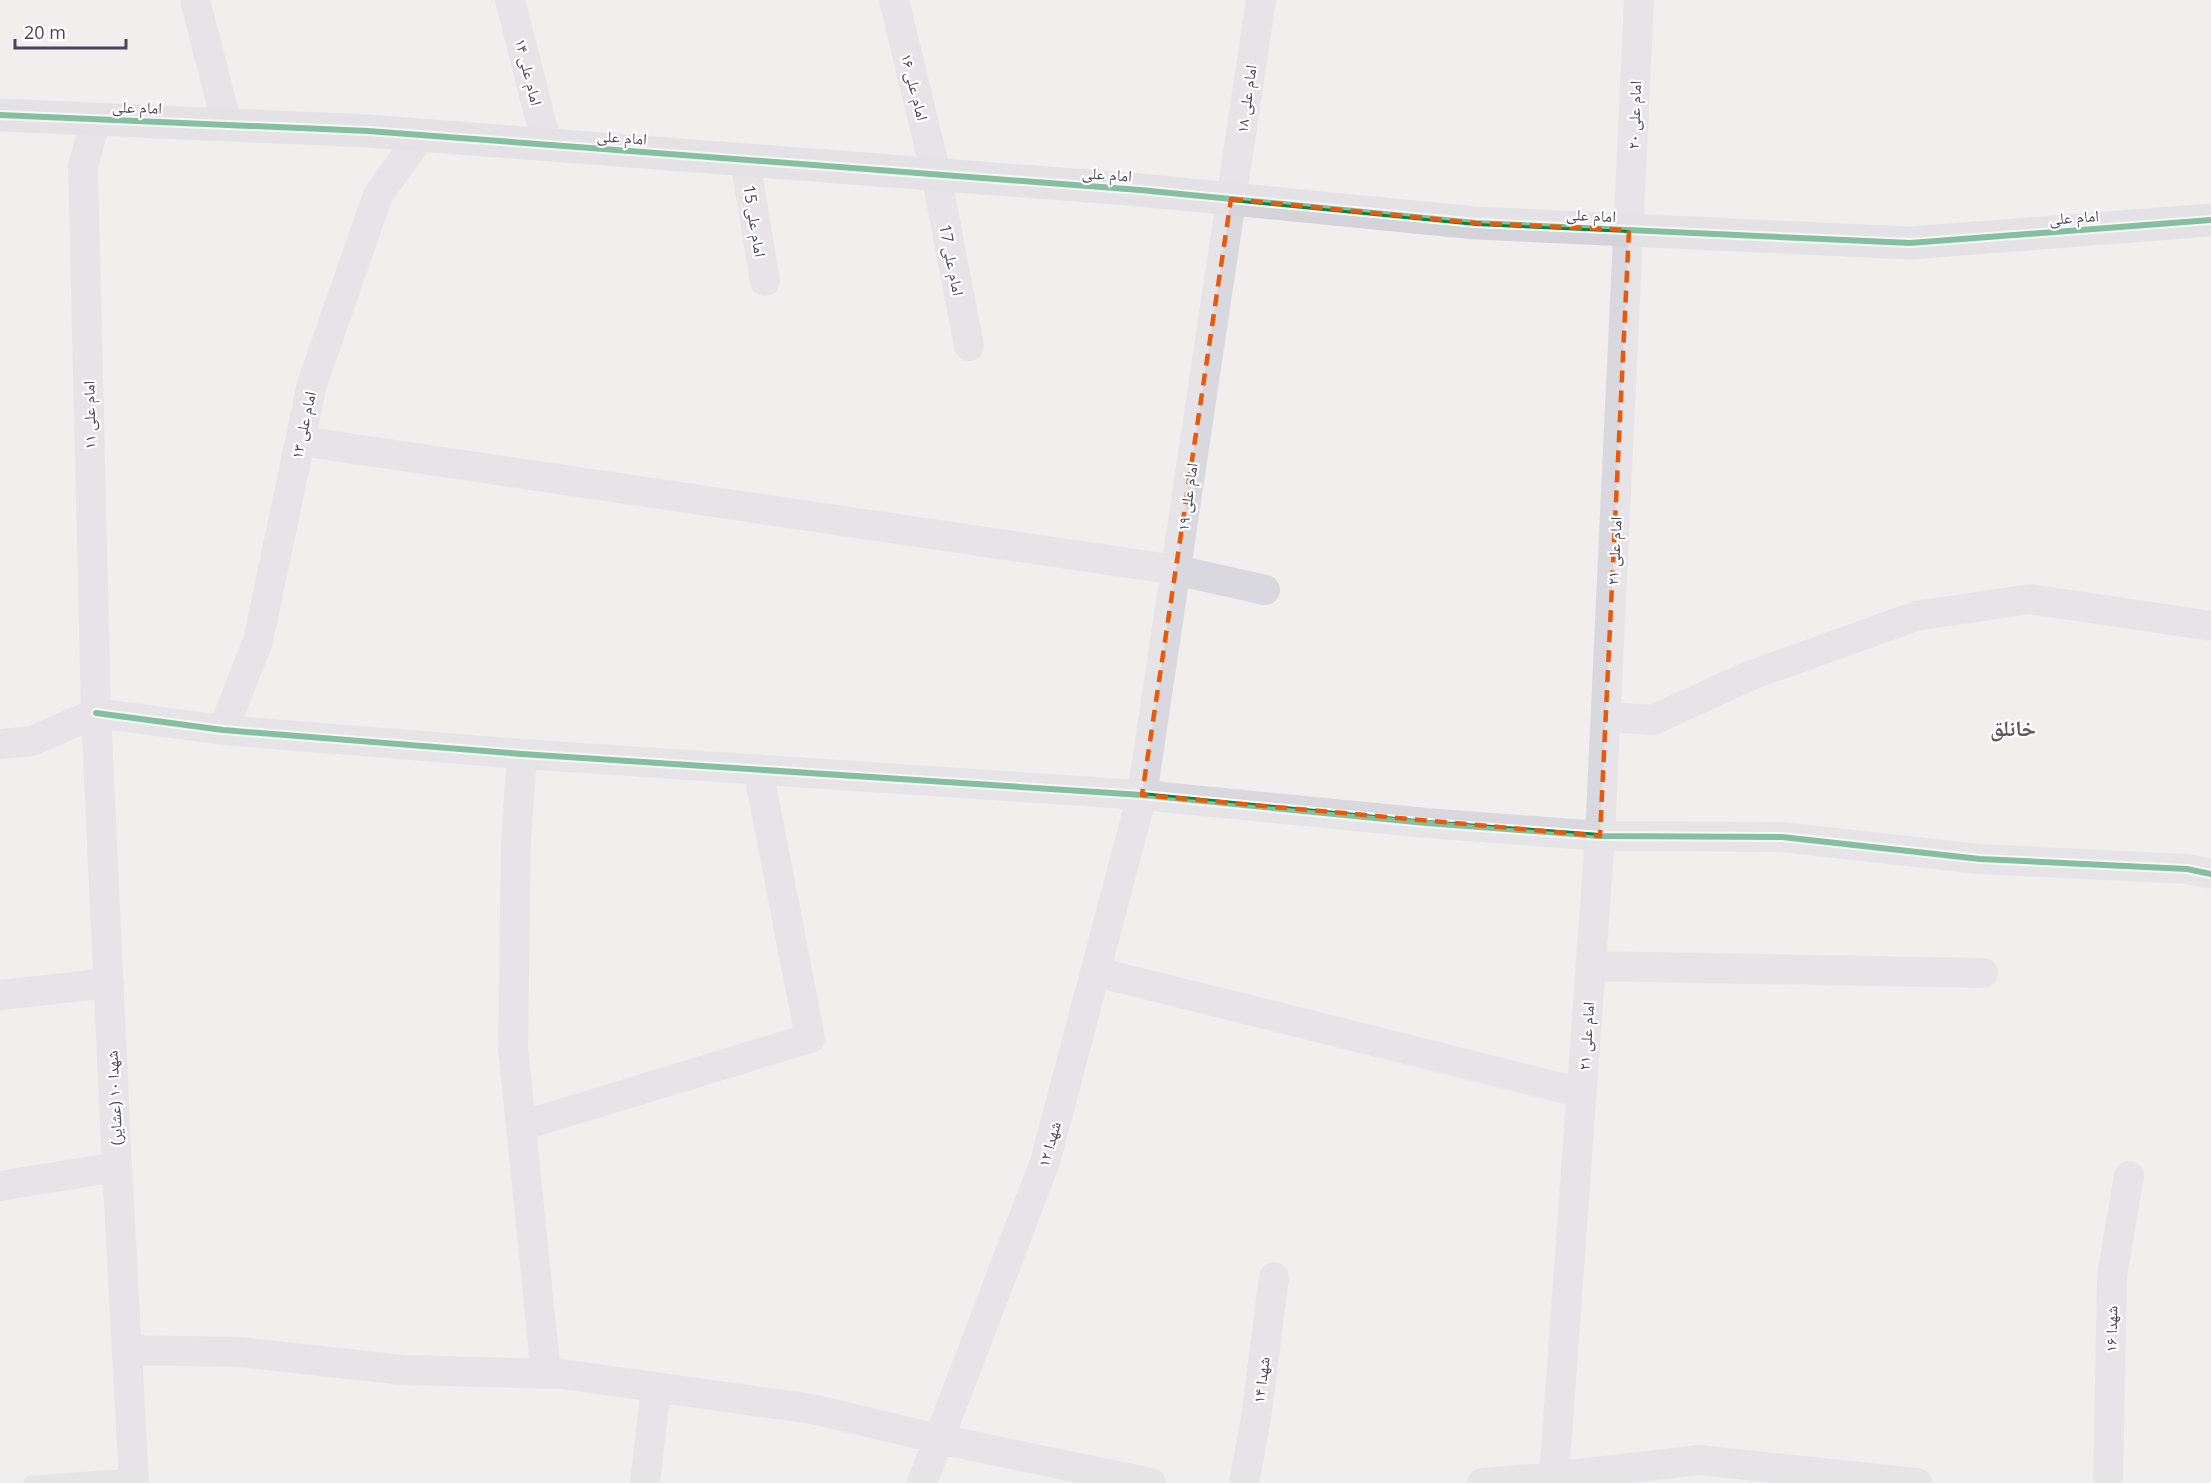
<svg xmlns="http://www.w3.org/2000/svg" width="2211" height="1483" font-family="'Open Sans','Noto Naskh Arabic',sans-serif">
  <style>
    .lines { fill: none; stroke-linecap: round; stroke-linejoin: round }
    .lane { stroke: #d9d8de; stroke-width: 15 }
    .street { stroke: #d9d8de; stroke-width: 30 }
    .secondary { stroke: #d5d3da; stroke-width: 33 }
    .cycleway-casing { stroke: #fff; stroke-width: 10 }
    .cycleway { stroke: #00873e; stroke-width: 6 }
    .marked { fill: none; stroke: #e8590c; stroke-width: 4.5; stroke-dasharray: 12 8; stroke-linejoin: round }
    .labels { text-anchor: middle; stroke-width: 4.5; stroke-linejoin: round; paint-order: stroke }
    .street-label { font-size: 16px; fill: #48445d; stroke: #fff }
    .district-label { font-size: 22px; font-weight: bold; fill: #5c5963; stroke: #fff }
  </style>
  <rect width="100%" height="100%" fill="#f0efee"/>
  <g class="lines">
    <path class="lane" d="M31,1483l103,-7"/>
    <path class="street" d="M195,0l32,125
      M510,0l37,145
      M894,0l42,174 33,172
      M1639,0l-39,836 -46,641 145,-17 218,23
      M96,119l-13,47 13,547 21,454 17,316
      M745,160l20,121
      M300,441l876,129 89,20
      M96,713l127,17 299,24 620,41 284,28 174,13 182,1 198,22 207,10 24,5
      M1606,717l47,3 96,-44 167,-60 114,-17 181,27
      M223,730l35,-89 54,-257 66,-189 43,-60
      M0,744l32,-3 64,-28
      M522,754l-6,88 -3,206 33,326
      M1591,966l392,7
      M1096,972l486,121
      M0,995l109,-12
      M521,1126l289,-88 -52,-269
      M0,1186l117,-19
      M127,1350l112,2 165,18 158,4 250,35 127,30 212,44
      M645,1483l11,-95
      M922,1483l123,-321 97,-367 119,-795
      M1244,1483l12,-65 18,-141
      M1482,1483l72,-6
      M2108,1483l4,-207 17,-100"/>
    <path class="secondary" d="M0,115l368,16 772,59 336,33 434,20 301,-23"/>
    <g class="cycleway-casing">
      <path id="cycleway" d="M0,115l368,16 772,59 336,33 434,20 301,-23
        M96,713l127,17 299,24 620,41 284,28 174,13 182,1 198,22 207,10 24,5"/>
    </g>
    <use href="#cycleway" class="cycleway"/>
  </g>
  <path d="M0 0H2211V1483H0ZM1231,199l245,24 153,7 -29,606 -458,-41z" fill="#f0efee" fill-opacity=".55" fill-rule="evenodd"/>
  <path class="marked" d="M1231,199l245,24 153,7 -29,606 -458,-41z"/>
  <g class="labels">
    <g class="street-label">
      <text transform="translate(529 72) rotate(76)" y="6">امام علی ۱۴</text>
      <text transform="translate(915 87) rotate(76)" y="6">امام علی ۱۶</text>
      <text transform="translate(1246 99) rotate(-82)" y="6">امام علی ۱۸</text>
      <text transform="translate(137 107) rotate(2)" y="6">امام علی</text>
      <text transform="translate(1634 115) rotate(-88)" y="6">امام علی ۲۰</text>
      <text transform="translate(622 137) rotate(4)" y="6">امام علی</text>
      <text transform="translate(1107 174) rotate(4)" y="6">امام علی</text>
      <text transform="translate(1591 215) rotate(3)" y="6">امام علی</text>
      <text transform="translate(2074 217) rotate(-4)" y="6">امام علی</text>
      <text transform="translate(755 221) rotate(81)" y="6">امام علی 15</text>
      <text transform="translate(952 260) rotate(79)" y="6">امام علی 17</text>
      <text transform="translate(89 415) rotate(-91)" y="6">امام علی ۱۱</text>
      <text transform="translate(303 425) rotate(-78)" y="6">امام علی ۱۳</text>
      <text transform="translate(1187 497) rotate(-82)" y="6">امام علی ۱۹</text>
      <text transform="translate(1614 551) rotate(-87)" y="6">امام علی ۲۱</text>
      <text transform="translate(1586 1036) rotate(-86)" y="6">امام علی ۲۱</text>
      <text transform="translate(114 1098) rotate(-93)" y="6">شهدا ۱۰ (عشایر)</text>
      <text transform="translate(1049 1144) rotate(-74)" y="6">شهدا ۱۲</text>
      <text transform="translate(2111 1329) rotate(-89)" y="6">شهدا ۱۶</text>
      <text transform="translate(1261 1380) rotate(-83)" y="6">شهدا ۱۴</text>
    </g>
    <g class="district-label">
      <text x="2013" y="736">خانلق</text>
    </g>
  </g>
  <path d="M15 39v9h111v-9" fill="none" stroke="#48445d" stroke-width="3"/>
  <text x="24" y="39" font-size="18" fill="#48445d" stroke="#ffffff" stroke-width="4.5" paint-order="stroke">20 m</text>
</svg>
